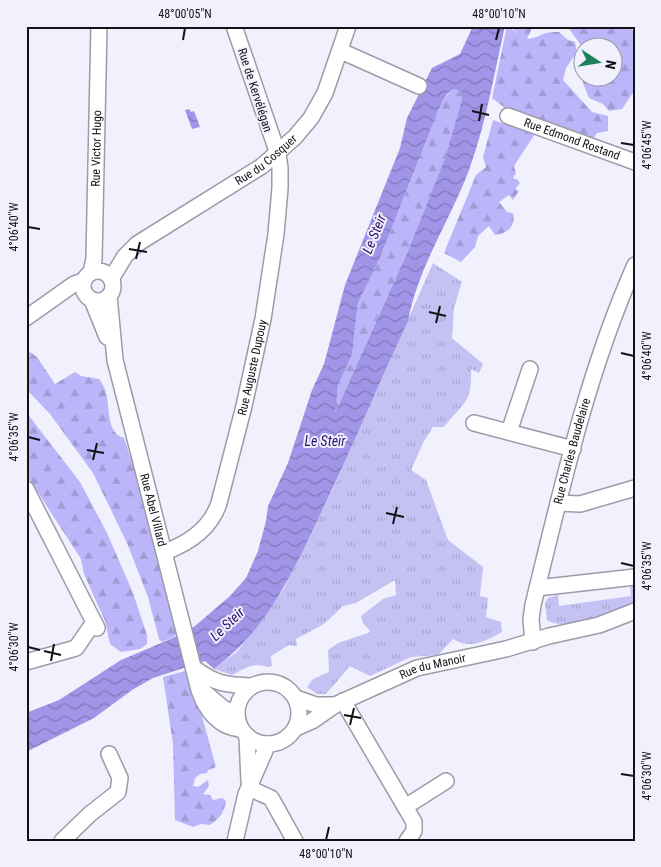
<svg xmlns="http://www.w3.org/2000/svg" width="661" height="867" font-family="'Roboto Condensed',sans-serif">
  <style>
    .grass { fill: url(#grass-tufts) }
    .forest { fill: url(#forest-firs) }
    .water { fill: url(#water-waves); fill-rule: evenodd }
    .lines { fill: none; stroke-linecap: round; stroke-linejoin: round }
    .minor-casing { stroke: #9c9ba9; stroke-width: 18 }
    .minor { stroke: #fff; stroke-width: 15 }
    .ticks { fill: none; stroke: #121217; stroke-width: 2 }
    .labels { text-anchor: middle; stroke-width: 4; stroke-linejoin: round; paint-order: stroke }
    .street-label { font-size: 12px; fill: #121217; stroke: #f1f1fd }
    .water-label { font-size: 14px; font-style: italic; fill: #2d0b6c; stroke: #f1f1fd }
    .neatline { fill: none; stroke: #121217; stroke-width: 2 }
    .ticks-label { font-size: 12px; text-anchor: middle; fill: #121217 }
  </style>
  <defs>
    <pattern id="grass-tufts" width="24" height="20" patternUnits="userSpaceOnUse" patternTransform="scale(1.25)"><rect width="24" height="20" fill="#c5c1f3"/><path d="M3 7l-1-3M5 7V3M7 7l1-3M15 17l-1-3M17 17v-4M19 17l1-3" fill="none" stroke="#a8a5d0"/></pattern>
    <pattern id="forest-firs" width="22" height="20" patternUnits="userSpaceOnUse" patternTransform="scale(1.25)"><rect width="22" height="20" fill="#bcb5f9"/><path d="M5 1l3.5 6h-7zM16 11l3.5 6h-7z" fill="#a19bd5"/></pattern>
    <pattern id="water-waves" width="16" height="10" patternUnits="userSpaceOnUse" patternTransform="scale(1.25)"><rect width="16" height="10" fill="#a095e7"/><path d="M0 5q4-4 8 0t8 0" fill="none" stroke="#8178ba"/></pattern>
  </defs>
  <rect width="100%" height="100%" fill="#f1f1fd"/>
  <path class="grass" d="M433,263l29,19 -8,26 -2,30 31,26 -4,9 -8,-4c1,34 -7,33 -27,58h-11l-9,14 -13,29 15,10 22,60 35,27 -3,29 8,2 -2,19 15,5 1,10c-16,9 -32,18 -49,7l-15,16 -27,2 -41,19 -20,-10 -24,28h-9l-10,-7 6,-8 16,-7 -1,-22 10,-7 33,-11 -8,-9 -2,-7 22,-17 13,-4 -1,-15 -39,23 -13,3 -19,18 -28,15 1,7 -8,-1 -18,11 1,10 -4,1c-16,-5 -22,1 -36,8l-18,-6 23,-17 46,-62 50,-101z
    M630,584l5,2 -2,18c-19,7 -69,29 -86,16l-2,-17 3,-5 10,-3 1,11 72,-10z"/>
  <path class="forest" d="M507,26l13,9 -11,-9h24l-6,13c15,-2 15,-8 32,-7l9,8 7,2 2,10 -11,16 -3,12 29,32 16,4v15l-11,2 -5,7 -50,-17 -28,43 2,7 -3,5 5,2 2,3 -5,6 4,2 -6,9 -4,-5 -10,7 8,10 6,1c3,13 -5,20 -18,22l-6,-9 -11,10 -3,11 -14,15 -17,-9 32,-78 10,-8 -3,-10 10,-37 15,5 7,-9 -23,-18z
    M567,26h62l6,7v57l-13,19 -13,2 -6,-7 -14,-6 -6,-15v-15l1,10h30v-30h-30l-1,20 -3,-24z
    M454,89l8,4v6l-17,59 -37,93 -74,164 4,-30 14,-30 6,-52 21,-43 61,-154 7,-11z
    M26,349l11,8 18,27 20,-12 6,4 18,3c16,18 2,52 25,59l16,48 38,144 -4,7 -12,5 -3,-3 -11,-42 -21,-54 -34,-70 -43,-59 -24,-25z
    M26,412l54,70 27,51 26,60 14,42v9l-7,5 -19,3 -11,-8 -5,-23 -21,-47 -3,-15 -55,-85z
    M185,671l10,20 21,76 -8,3 -1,3 -7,1 -5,4 -2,8 5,1 10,-7 1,6 -6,8 7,1 3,5 9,-2 4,3c-2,12 -6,17 -16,24l-9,-1 -8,3 -18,-7 -2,-76 -10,-67z"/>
  <path class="water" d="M473,26h32c-11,48 -19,98 -36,144 -19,51 -51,97 -61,151 -30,64 -57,130 -88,194 -28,58 -52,114 -106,154l-9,-8 -52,17 -21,12 -38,28 -68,34v-39l33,-13 62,-40 52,-22 22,-12 35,-30 16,-18 12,-27 8,-30 2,-15 20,-43 24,-73 12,-26 21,-79 55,-137 7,-30 25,-50 28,-14zM454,89l8,4v6l-17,59 -37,93 -73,162 3,-28 14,-30 6,-52 21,-43 61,-154 7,-12z
    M189,109l2,3 3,-1 6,16 -8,2 -7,-19z"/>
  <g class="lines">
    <g class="minor-casing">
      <g id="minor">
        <path d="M341,51l78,35"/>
        <path id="s1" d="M508,116l127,46"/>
        <circle cx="98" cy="286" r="15"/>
        <path id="s2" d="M91,272l3,-13 5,-233"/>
        <path id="s3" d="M111,279l14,-23 12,-12 125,-78 33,-29 16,-19 14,-25 23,-67"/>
        <path id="s4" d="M109,296l6,64 84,330c7,20 20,38 42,39"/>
        <path d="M92,300l15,37"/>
        <path d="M26,318l48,-34 9,-3"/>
        <path d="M474,423l99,26"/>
        <path d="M509,432l21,-63"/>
        <path d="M26,489l71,139"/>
        <path d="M558,503l22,1 55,-16"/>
        <path id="s5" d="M165,552c24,-9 46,-24 54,-49l25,-97 19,-87 13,-85 4,-46v-20l-2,-14 -44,-128"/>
        <path d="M537,588l98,-11"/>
        <path id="s6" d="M533,642l-2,-23 2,-14c28,-114 54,-232 102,-340"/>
        <path d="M26,662l50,-14 18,-26"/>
        <path d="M194,668c21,16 32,17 58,18"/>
        <circle cx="268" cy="713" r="31"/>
        <path d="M203,691l20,17 14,6"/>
        <path d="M296,698l20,7h19"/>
        <path d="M343,701l71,121v9l-7,10"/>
        <path id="s7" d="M296,728l16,-7 23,-16 82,-37 89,-19 43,-13 50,-11 36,-14"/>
        <path d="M247,736l2,45"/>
        <path d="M249,788l22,10 24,43"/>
        <path d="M405,807l41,-26"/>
        <path d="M62,841l28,-27 28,-22 2,-14 -11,-24"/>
        <path d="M235,841l11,-47 22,-50"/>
      </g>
    </g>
    <use href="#minor" class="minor"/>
  </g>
  <path class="ticks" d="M183,40l2,-12M496,40l3,-12M472,111l17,4M479,121l3,-17M621,143l13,2M28,227l12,2M129,249l18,3M136,259l4,-17M429,312l17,4M436,323l4,-17M621,353l13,3M28,437l12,3M87,450l17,3M93,460l4,-17M386,513l18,4M393,524l4,-17M621,563l13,3M28,647l12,3M44,651l17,4M51,661l3,-17M344,715l17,3M350,725l4,-17M621,774l13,2M326,840l3,-13"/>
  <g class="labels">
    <g class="street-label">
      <text transform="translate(255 90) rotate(72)" y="4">Rue de Kervélégan</text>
      <text dy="4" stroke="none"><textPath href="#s1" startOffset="68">Rue Edmond Rostand</textPath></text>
      <text dy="4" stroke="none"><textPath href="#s2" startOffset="124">Rue Victor Hugo</textPath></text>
      <text dy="4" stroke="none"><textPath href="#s3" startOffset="198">Rue du Cosquer</textPath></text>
      <text dy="4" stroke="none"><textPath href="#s5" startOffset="215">Rue Auguste Dupouy</textPath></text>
      <text dy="4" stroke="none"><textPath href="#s6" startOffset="196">Rue Charles Baudelaire</textPath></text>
      <text dy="4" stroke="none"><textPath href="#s4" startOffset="219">Rue Abel Villard</textPath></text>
      <text dy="4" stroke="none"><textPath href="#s7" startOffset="151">Rue du Manoir</textPath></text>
    </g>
    <g class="water-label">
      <text transform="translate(374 234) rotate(-68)" y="5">Le Steir</text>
      <text x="325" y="446">Le Steïr</text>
      <text transform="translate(227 624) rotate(-44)" y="5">Le Steir</text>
    </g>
  </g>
  <rect width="661" height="867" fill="none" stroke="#f1f1fd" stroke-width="55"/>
  <g transform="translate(598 62) rotate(102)"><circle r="24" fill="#f1f1fd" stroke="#9898a1"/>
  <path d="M0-4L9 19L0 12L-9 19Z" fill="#1a8059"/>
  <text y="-8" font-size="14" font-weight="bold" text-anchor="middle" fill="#121217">N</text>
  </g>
  <rect x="28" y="28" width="606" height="812" class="neatline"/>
  <g class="ticks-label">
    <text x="185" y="18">48°00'05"N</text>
    <text x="499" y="18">48°00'10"N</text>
    <text transform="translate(647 145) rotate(-90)" y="4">4°06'45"W</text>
    <text transform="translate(14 227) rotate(-90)" y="4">4°06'40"W</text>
    <text transform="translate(647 356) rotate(-90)" y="4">4°06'40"W</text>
    <text transform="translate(14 437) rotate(-90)" y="4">4°06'35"W</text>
    <text transform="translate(647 566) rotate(-90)" y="4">4°06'35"W</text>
    <text transform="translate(14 647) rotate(-90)" y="4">4°06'30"W</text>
    <text transform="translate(647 776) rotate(-90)" y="4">4°06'30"W</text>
    <text x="326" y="858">48°00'10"N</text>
  </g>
</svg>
